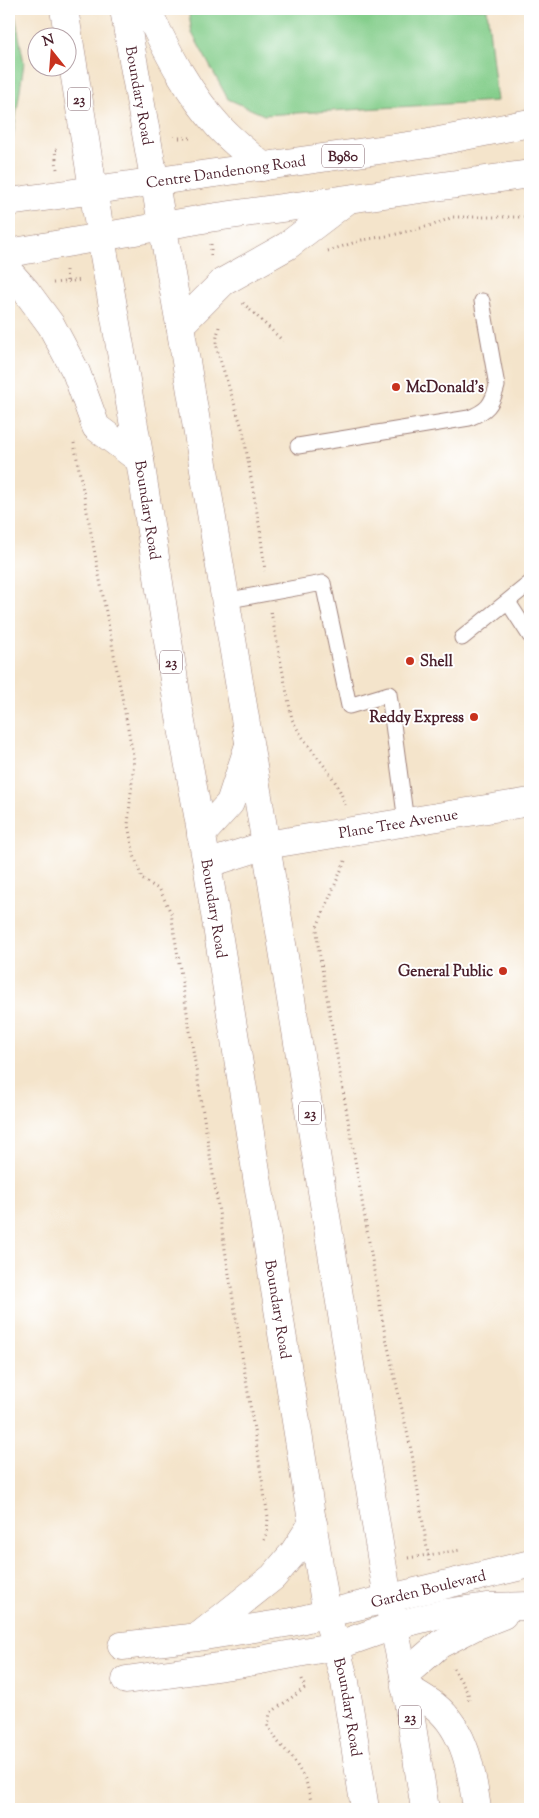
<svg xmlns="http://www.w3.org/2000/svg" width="539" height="1818" font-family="'Sorts Mill Goudy',serif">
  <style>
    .green { fill: #84ce8b; stroke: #67765b }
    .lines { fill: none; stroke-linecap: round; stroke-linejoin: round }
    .lane-casing { stroke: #9f827b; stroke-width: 17 }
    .street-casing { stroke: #9f827b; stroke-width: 29 }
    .primary-casing { stroke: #9f827b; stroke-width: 29 }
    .path { stroke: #9f827b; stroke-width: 3; stroke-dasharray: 1 4; stroke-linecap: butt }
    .lane { stroke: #fff; stroke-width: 15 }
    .street { stroke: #fff; stroke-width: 28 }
    .primary { stroke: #fff; stroke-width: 28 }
    .poi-dot { fill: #c8321e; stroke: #fff; stroke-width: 2 }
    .labels { text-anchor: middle; stroke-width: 4; stroke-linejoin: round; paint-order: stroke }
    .shield { fill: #fff; stroke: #80626b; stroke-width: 1 }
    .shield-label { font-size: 14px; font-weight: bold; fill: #4a1f2b }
    .street-label { font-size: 15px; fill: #4a1f2b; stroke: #fff }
    .poi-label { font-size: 15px; font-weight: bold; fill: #4a1f2b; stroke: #fff; text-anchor: start }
  </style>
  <rect width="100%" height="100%" fill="#fff"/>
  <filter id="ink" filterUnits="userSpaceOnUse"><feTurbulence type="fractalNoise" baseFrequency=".02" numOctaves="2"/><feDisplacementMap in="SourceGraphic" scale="10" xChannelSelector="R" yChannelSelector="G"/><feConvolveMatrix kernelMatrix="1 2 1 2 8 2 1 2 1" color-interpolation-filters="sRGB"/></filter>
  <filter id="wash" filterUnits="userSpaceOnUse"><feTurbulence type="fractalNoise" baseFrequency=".0096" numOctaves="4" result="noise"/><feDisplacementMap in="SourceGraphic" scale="20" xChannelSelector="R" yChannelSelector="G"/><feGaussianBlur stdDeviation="1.12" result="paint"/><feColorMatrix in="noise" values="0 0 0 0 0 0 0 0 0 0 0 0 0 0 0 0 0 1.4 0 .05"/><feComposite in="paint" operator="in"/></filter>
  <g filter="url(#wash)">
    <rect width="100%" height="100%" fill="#f4e4cb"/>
    <path class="green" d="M9,9h5l10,54 -12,80 -3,1z
      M188,9h299l10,92 -233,14 -36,-16 -36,-66z"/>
  </g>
  <g filter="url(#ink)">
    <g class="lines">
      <g class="lane-casing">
        <path id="lane" d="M298,446l171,-28c18,-7 23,-13 28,-32l-15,-85
          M224,601l99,-18 26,123 40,-12 17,128
          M508,602l22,34
          M462,638l68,-55"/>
      </g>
      <g class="street-casing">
        <g id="street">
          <path id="s1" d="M207,864l59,-19 264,-43"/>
          <path d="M199,1636l74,-59 21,-25 19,-29"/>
          <path id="s2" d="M122,1646l76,-9 94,-15 238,-58"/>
          <path d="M404,1675l36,-31 35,-18 28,-11"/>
          <path d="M126,1680l112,-16 98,-18 57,-20 52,-13 42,-6 43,-1"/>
          <path d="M405,1687c10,6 21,12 30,19 31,25 37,67 42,103"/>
        </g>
      </g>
      <g class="primary-casing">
        <g id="primary">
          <path id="s3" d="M64,9l37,229 39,222 38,246 29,158 120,751 18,67 20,127"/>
          <path id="s4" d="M124,9l56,316 86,520 122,754 16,76 21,134"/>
          <path d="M143,9l6,5c20,41 40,80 71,114 13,14 29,26 43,39"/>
          <path id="s5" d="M9,202l420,-59 101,-20"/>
          <path d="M9,253l200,-35 321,-44"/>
          <path d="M9,272l17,19 25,34 25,47 20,55 44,33"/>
          <path d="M180,325l43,-43 64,-36 59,-45"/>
          <path d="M201,835l29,-32 18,-55"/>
        </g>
      </g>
      <path class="path" d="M174,138h19
        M57,169l-2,-19 4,-1
        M211,244v14
        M328,251l34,-11 31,-5 40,-10 20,-8h77
        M66,270l1,12
        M53,283l29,-3
        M243,303l40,38
        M219,327l-3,14 2,12 25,78 17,99 5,41
        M74,443l60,317 -6,65 6,30 8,24 18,11 11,23 97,604 -1,15 -4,11
        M271,612l21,107c14,30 45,54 53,86
        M345,861l-28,66 1,18 66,384 28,125 17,107
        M408,1558l53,-8
        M453,1668l15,25 1,7
        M302,1679l3,9 -35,25 -2,13 10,16 14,15 14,24 7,28"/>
      <use href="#lane" class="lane"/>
      <use href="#street" class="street"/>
      <use href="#primary" class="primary"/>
    </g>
  </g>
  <g class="poi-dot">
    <circle cx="396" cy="387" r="5"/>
    <circle cx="410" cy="661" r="5"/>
    <circle cx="474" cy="717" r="5"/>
    <circle cx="503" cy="971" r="5"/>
  </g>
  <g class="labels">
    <g class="shield">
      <rect x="68" y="87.5" width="22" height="23" rx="4"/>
      <rect x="322" y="144.5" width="42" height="23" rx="4"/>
      <rect x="160" y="650.5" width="22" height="23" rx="4"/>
      <rect x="299" y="1101.5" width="22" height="23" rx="4"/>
      <rect x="399" y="1705.5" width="22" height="23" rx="4"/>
    </g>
    <g class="shield-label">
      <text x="79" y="104">23</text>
      <text x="343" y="161">B980</text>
      <text x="171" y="667">23</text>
      <text x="310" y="1118">23</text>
      <text x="410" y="1722">23</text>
    </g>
    <g class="street-label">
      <text dy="5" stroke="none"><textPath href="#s4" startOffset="88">Boundary Road</textPath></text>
      <text dy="5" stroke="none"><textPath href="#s5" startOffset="219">Centre Dandenong Road</textPath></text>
      <text dy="5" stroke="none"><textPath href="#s3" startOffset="508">Boundary Road</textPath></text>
      <text dy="5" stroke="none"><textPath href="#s1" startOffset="196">Plane Tree Avenue</textPath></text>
      <text dy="5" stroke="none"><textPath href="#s3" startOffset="912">Boundary Road</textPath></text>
      <text dy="5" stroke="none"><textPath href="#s3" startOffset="1318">Boundary Road</textPath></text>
      <text dy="5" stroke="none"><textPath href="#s2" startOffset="312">Garden Boulevard</textPath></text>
      <text dy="5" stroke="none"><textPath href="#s3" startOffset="1722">Boundary Road</textPath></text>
    </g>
    <g class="poi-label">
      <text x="406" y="392">McDonald's</text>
      <text x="420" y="666">Shell</text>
      <text x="464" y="722" text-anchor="end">Reddy Express</text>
      <text x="493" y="976" text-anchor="end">General Public</text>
    </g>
  </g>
  <rect width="539" height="1818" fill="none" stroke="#fff" stroke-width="30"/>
  <g transform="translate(52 52) rotate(343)"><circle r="24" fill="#ffffff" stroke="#b7a5aa"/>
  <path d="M0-4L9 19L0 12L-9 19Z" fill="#c8321e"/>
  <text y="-8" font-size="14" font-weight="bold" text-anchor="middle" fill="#4a1f2b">N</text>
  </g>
</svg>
